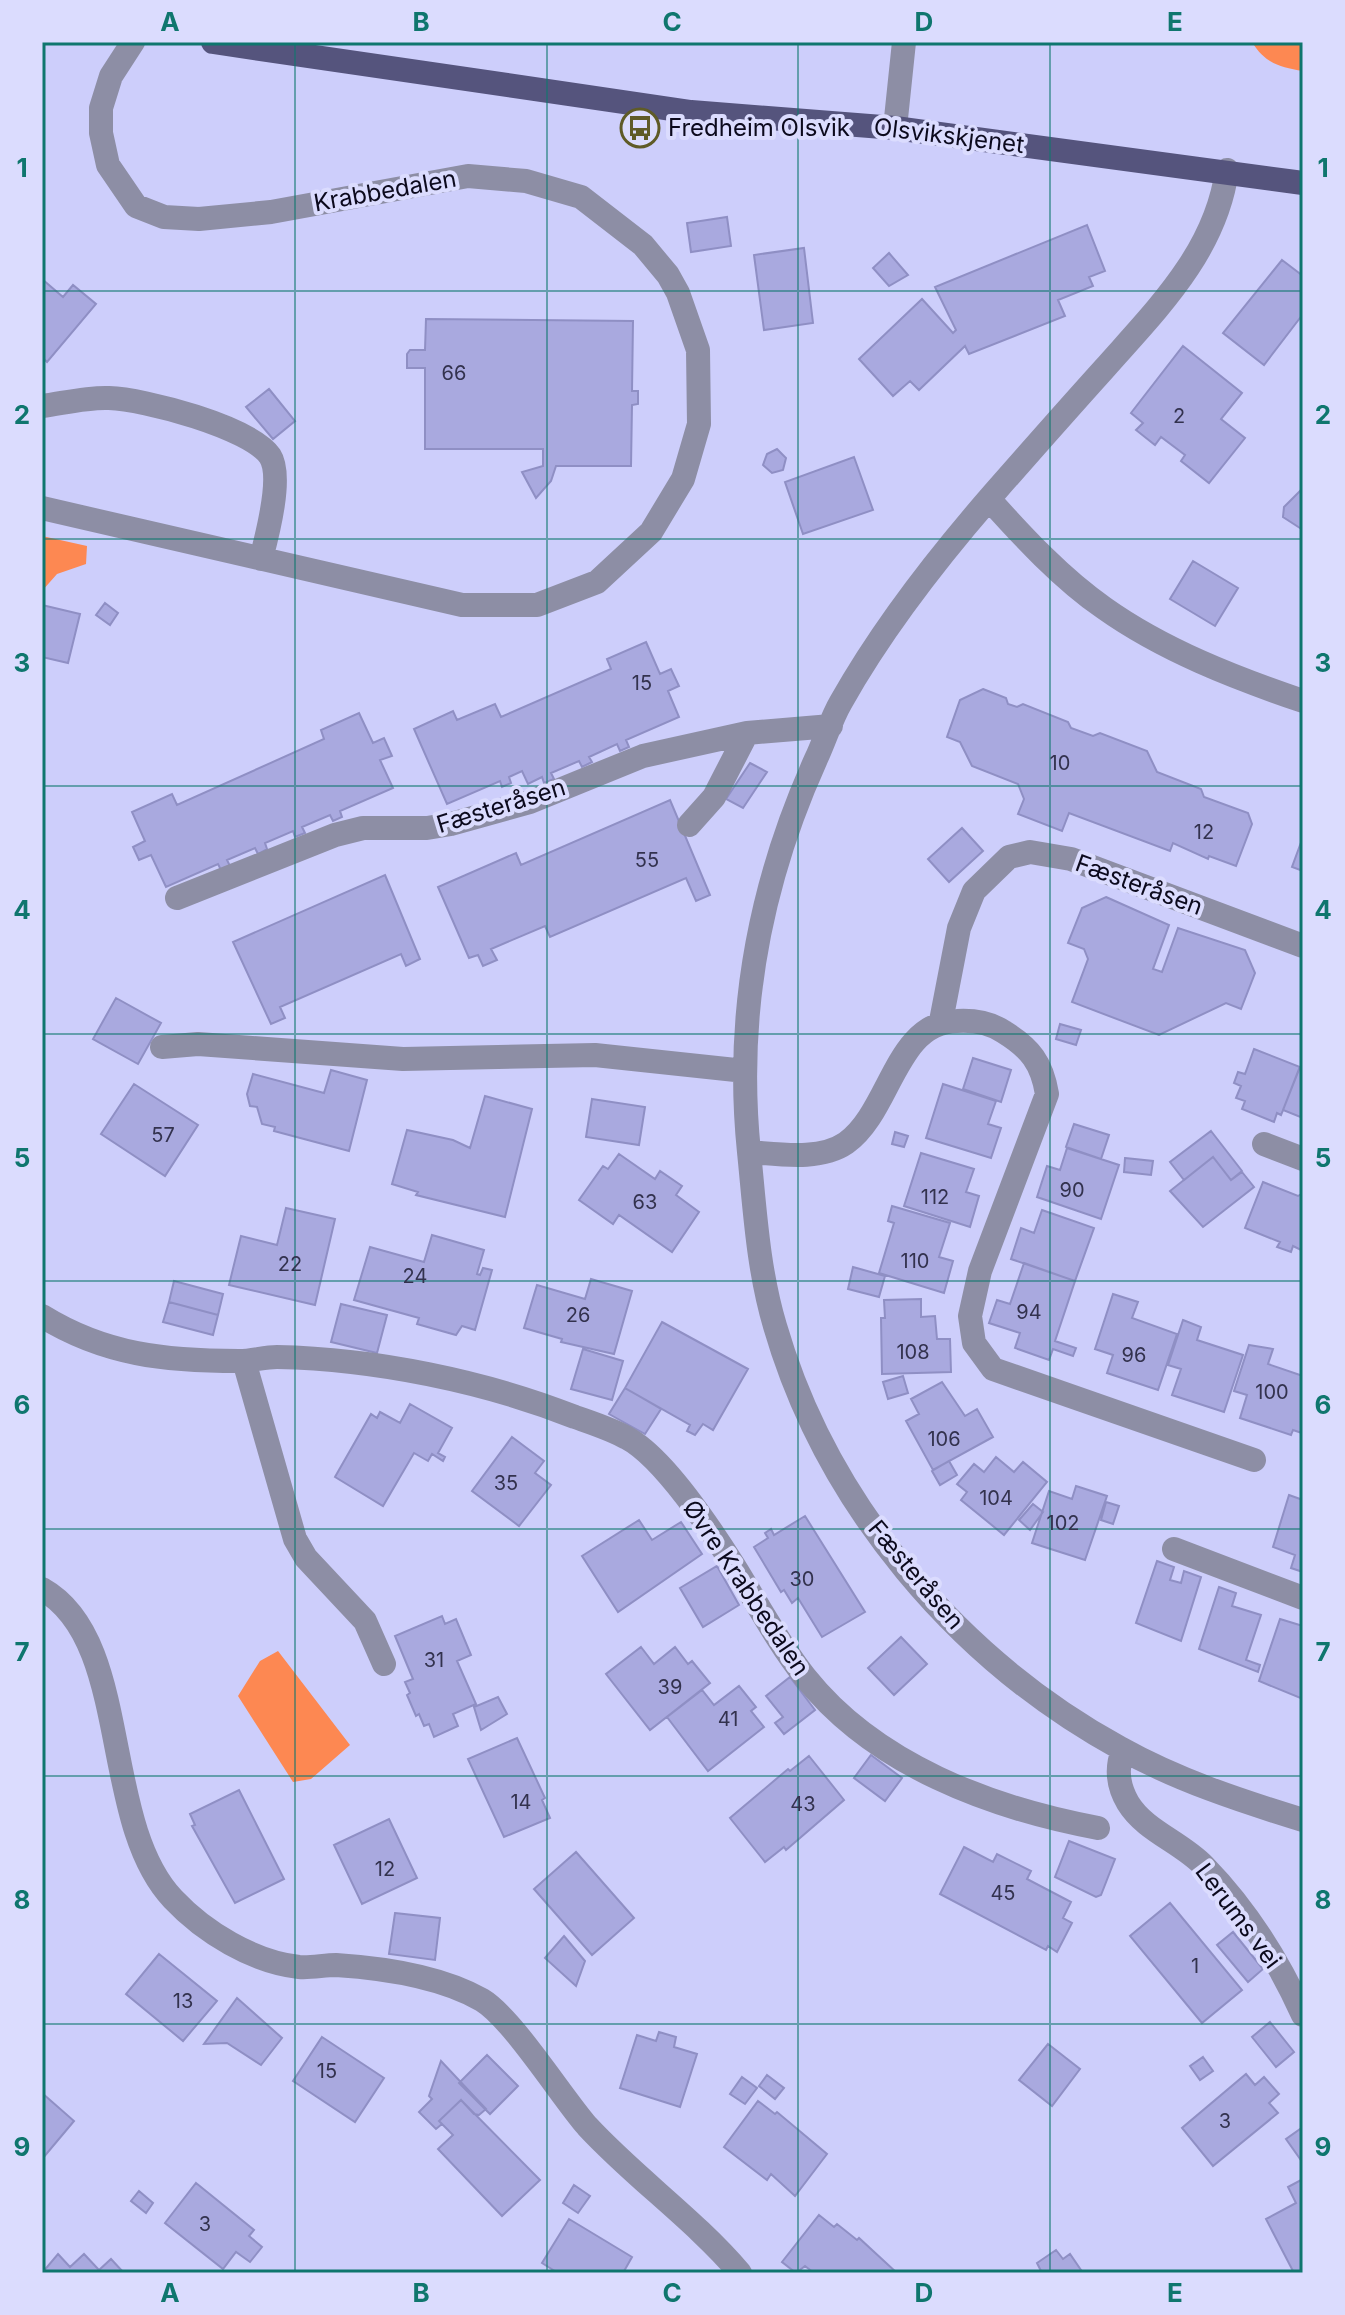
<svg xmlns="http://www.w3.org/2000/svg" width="1345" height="2315" font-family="Inter,sans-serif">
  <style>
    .green { fill: #fd8852 }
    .building { fill: #a9a9df; stroke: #8f8fc4; stroke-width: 2 }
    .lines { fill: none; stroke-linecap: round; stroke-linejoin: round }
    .minor { stroke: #8d8ea5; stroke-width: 24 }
    .major { stroke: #55547d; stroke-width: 24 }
    .grid { fill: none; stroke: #0f766e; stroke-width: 2; stroke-opacity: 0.55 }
    .labels { text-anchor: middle; stroke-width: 8; stroke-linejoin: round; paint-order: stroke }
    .number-label { font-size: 20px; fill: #33324e }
    .poi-label { font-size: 24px; fill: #0c0a1d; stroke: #dbdcfe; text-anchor: start }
    .street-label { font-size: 24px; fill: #0c0a1d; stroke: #dbdcfe }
    .neatline { fill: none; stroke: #0f766e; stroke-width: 3 }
    .grid-label { font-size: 26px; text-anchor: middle; font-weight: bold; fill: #0f766e }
  </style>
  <rect width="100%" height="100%" fill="#cdcefb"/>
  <path class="green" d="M1252,42h51v29c-24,-4 -38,-8 -51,-29z
    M42,536l45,10 -1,18 -29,10 -15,17z
    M278,1651l72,94 -39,34 -18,3 -55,-86 22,-35z"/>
  <path class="building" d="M727,217l4,29 -40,6 -4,-29z
    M1087,225l18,46 -16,6 4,9 -35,14 7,16 -96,38 -4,-8 -46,44 -9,-9 -17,15 -34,-37 63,-60 31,34 3,-3 -21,-43z
    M804,248l9,75 -49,7 -10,-75z
    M889,253l19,22 -19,11 -16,-18z
    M1282,260l21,16v38l-39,51 -41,-32z
    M42,279l21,18 10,-12 23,19 -49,58 -5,-5z
    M426,319l207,2 -1,70h6v13l-6,1 -1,61h-75l-5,15 -15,17 -14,-26 21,-6v-17h-118v-81h-18v-14l3,-4h15z
    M1183,346l59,47 -21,26 24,19 -36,45 -28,-22 4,-6 -24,-18 -6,8 -19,-15 7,-7 -12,-10z
    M269,389l26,32 -22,18 -27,-32z
    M777,449l9,9 -3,12 -11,3 -9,-8 4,-11z
    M854,457l19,53 -70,24 -18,-52z
    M1303,488v42l-20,-13 1,-10z
    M1193,561l45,27 -23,38 -45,-27z
    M105,603l13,10 -8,12 -14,-10z
    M42,605l38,9 -12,49 -26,-6z
    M646,642l14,32 11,-5 8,17 -11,5 11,26 -53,23 3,7 -9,4 -3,-7 -28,13 3,5 -10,5 -3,-6 -28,12 3,6 -10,4 -2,-6 -14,7 -6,-13 -13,6 2,6 -9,4 -2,-6 -53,23 -33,-75 39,-18 4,9 38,-16 6,13 110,-48 -4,-10z
    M983,689l23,9 2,6 9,3 6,-3 45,18 3,6 22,8 7,-3 47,18 10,21 44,17 3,8 44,16 4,11 -16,42 -27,-10 -1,3 -35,-16 -3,8 -101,-38 -7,18 -44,-17 6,-15 -6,-15 -46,-18 -12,-24 -13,-5 13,-37z
    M359,713l14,30 11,-5 8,18 -12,4 13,28 -53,23 2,6 -9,4 -3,-6 -28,12 3,6 -10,4 -2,-6 -28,12 2,6 -9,5 -3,-6 -28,12 3,6 -9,4 -3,-6 -52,23 -15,-32 -12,5 -6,-13 12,-6 -13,-29 40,-18 5,11 147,-66 -3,-9z
    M750,763l17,9 -24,36 -17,-9z
    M670,800l40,95 -14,6 -10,-23 -136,59 -5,-11 -54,23 6,11 -14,6 -5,-11 -9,3 -31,-71 78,-34 5,12z
    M962,828l21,23 -34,31 -21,-23z
    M1303,837v34l-11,-4z
    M385,875l35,84 -14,7 -5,-12 -121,53 5,11 -14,6 -38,-82z
    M1106,897l63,28 -16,44 9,3 16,-44 67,22 10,23 -14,36 -15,-6 -67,32 -87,-33 16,-43 -4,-10 -16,-6 14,-35z
    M116,998l45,25 -23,41 -45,-25z
    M1060,1024l21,6 -5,15 -20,-6z
    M1254,1049l46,18 -19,48 -4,-2 -3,9 -32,-13 3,-8 -9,-3 5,-12 -7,-3 4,-11 7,2z
    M973,1058l38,12 -10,32 -38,-13z
    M1299,1069l4,1v48l-20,-8z
    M331,1070l36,10 -18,71 -75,-20 1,-4 -13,-3 -5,-17 -7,-1 -3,-12 6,-20 71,19z
    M134,1084l64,41 -33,51 -64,-42z
    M943,1084l53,17 -8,23 13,4 -10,30 -65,-20z
    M485,1096l47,13 -27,108 -89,-22 2,-3 -26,-8 15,-54 46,10 17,8z
    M592,1099l53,8 -6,38 -53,-8z
    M1074,1124l35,11 -8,24 -35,-12z
    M1211,1131l31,40 -11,9 -18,-23 -29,23 -14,-18z
    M895,1132l13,4 -4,11 -12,-3z
    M1067,1148l52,17 -18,54 -64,-22 10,-31 13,4z
    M921,1153l53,16 -8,23 13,4 -9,31 -66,-21z
    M619,1154l36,25 5,-8 22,15 -6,9 23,17 -27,40 -53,-37 -6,9 -34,-24 24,-34 5,3z
    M1213,1157l18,23 11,-8 12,15 -51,40 -33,-36z
    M1125,1158l28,3 -2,14 -27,-3z
    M1263,1182l35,14 5,-3v58l-10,-5 -2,6 -14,-5 3,-5 -35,-14z
    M892,1206l58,17 -11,34 14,4 -9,32 -65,-20 15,-50 -6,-2z
    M286,1208l49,11 -20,86 -86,-20 12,-49 36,9z
    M1042,1210l52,18 -19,53 -64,-22 10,-31 13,5z
    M432,1235l52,15 -7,24 3,1 3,-7 9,2 -17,60 -13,-4 -6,9 -39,-11 2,-6 -65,-18 16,-53 54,15z
    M1024,1263l51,18 -20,60 21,7 -3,8 -20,-7 -4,11 -34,-12 5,-15 -31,-10 8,-23 13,4z
    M853,1267l32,9 -6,21 -31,-8z
    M591,1279l41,12 -18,63 -53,-12 1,-3 -38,-11 13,-43 48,14z
    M174,1281l49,13 -5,21 -49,-13z
    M1113,1294l25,8 -6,16 45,16 -19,56 -51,-17 6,-18 -18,-6z
    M921,1299v18l14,-1 2,23h13l1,33 -69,2 -1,-56h4l-1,-18z
    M169,1302l49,13 -5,20 -50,-13z
    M341,1304l46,11 -10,38 -46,-11z
    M1183,1320l18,7 -4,13 46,15 -19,57 -52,-17 9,-26 -13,-4z
    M662,1322l86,47 -35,61 -10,-6 -8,11 -8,-4 3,-6 -65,-37z
    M1249,1345l24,4 -5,15 35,12 -1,57 -9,-3 -2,5 -51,-17 7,-23 -13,-4z
    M583,1349l40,12 -11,39 -41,-11z
    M903,1376l5,17 -20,6 -5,-17z
    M942,1382l23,34 12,-7 16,28 -60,33 -27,-49 13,-7 -8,-15z
    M625,1388l36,21 -16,25 -36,-20z
    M410,1404l42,24 -14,25 7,4 -2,4 -11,-7 -4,7 -14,-8 -31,53 -48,-29 36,-63 6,4 3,-6 20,11z
    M512,1437l32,24 -9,12 16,12 -32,41 -47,-35z
    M996,1457l18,15 9,-10 24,20 -43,53 -43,-35 6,-8 -10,-8 17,-20 10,8z
    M949,1461l8,14 -17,10 -8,-14z
    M1076,1486l31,10 -22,64 -53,-17 17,-52 23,8z
    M1289,1495l14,5v72l-12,-4 4,-13 -22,-8z
    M1106,1502l13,4 -6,18 -12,-4z
    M1033,1504l10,8 -13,18 -11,-10z
    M805,1516l60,96 -43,25 -24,-39 -6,5 -8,-13 -3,2 -27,-45 14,-9 -3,-5 6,-4 3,6z
    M639,1520l13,20 29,-18 21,32 -84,58 -36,-56z
    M1157,1561l17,6 -4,13 11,3 3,-12 17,6 -20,64 -45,-18z
    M717,1566l22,39 -36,22 -23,-39z
    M1219,1587l17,6 -4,13 29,9 -15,45 14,5 -2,7 -59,-23z
    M442,1616l3,8 11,-5 15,36 -14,6 19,43 -23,10 5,12 -24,11 -5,-13 -5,2 -5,-12 -3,2 -9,-21 3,-2 -5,-11 8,-3 -18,-43z
    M1280,1619l23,7v73l-44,-18z
    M901,1637l26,27 -33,31 -26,-27z
    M641,1647l13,17 21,-17 13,17 4,-3 18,22 -60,47 -44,-56z
    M790,1677l25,33 -31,24 -9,-11 8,-6 -17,-21z
    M739,1686l17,21 -5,4 13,16 -56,44 -41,-54 35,-27 12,15z
    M498,1697l9,17 -26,16 -7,-23z
    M517,1738l28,60 -3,2 8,18 -46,19 -36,-78z
    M871,1755l31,23 -17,23 -31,-23z
    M809,1756l35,44 -58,50 -2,-3 -19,15 -35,-44 58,-49 2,2z
    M239,1790l45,89 -49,24 -43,-77 3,-1 -5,-11z
    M389,1819l28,59 -55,26 -28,-59z
    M1069,1841l46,18 -14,36 -5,2 -41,-20z
    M964,1847l29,15 4,-8 34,17 -4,8 44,23 -8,16 9,5 -15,29 -9,-6 -2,4 -106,-56z
    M576,1852l58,66 -42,37 -58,-66z
    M1170,1903l72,87 -40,33 -72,-87z
    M395,1913l45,5 -5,42 -46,-6z
    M1233,1932l30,37 -15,13 -31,-37z
    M564,1936l21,25 -9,25 -31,-28z
    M159,1954l58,47 -34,40 -57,-47z
    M237,1998l45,40 -21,27 -34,-22 -23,1z
    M1270,2022l24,30 -18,15 -24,-30z
    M659,2032l17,5 -2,10 23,7 -17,53 -60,-19 17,-53 19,6z
    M322,2037l62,41 -29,44 -62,-41z
    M1048,2044l32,25 -28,37 -33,-26z
    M487,2055l31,31 -28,28 -31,-31z
    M1203,2057l10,14 -13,9 -10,-14z
    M441,2061l45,48 -7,6 -5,-1 -13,-14 -22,21 3,3 -6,5 -17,-17 13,-13 -3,-3z
    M1246,2074l9,11 9,-8 15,17 -10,9 9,10 -65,53 -31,-38z
    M767,2075l17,13 -9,11 -16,-13z
    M742,2077l15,11 -12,16 -15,-10z
    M42,2093l32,28 -31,37 -1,-1z
    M461,2100l79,80 -38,36 -64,-67 15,-14 -14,-14z
    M758,2101l17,13 2,-2 50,42 -32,42 -24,-22 -4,6 -43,-33z
    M1303,2127v36l-17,-24z
    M1303,2179v94h-9l-28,-54 30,-16 -8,-16z
    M196,2183l58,47 -5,6 13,11 -12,15 -14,-10 -13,17 -58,-46z
    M574,2185l16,11 -12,17 -15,-10z
    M139,2191l14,12 -7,10 -15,-12z
    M819,2215l15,12 3,-3 20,16 2,-2 38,35h-83l-9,-7 -9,7 -14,-11z
    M569,2219l63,38 -9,16h-65l-16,-10z
    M1056,2250l7,9 7,-5 13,19h-41l-5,-10z
    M58,2254l12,13 14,-13 15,16 12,-11 13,14h-82z"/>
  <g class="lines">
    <path class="minor" d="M895,128l9,-86
      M1227,170c-11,82 -71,140 -123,199 -37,41 -74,83 -110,124 -55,63 -112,136 -153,209 -10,17 -16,38 -25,57 -56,124 -81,257 -67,393 6,59 9,117 26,174 52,179 183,333 345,422 57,32 121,53 183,72
      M42,406c22,-3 46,-9 67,-8 35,1 141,29 161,58 13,20 -3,80 -9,103
      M989,499c34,38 73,80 115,109 59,42 131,70 199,93
      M42,508l420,97h75l60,-23 54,-50 32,-53 16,-55 -1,-74 -20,-57 -10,-18 -25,-30 -62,-48 -55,-16 -58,-5 -197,36 -72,7 -35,-2 -28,-11 -28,-41 -7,-32v-25l10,-32 22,-34
      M689,825l25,-28 33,-64
      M177,898l158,-63 28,-7h64l24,-4 79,-22 113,-46 104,-23 84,-7
      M941,1021l18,-93 15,-37 35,-34 21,-5 41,7 232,87
      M162,1047l36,-3 205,15 192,-4 150,16
      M1264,1144l39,15
      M749,1152c30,2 71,9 97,-9 45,-32 49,-121 111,-122 17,-1 32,1 47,11 26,16 38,31 43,62l-67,177 -10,45 4,27 19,26 261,91
      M42,1316c63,39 124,45 197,45 13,0 25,-4 38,-4 98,2 207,24 298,60 17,6 36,12 52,21 36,19 85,93 107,128 23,37 44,77 71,111 70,88 186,131 293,151
      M244,1361l51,178 11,19 59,63 19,43
      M1174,1549l129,49
      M42,1589c91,51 57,232 131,310 31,33 80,63 126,68 12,1 25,-2 37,-2 46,3 106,12 146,35 30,18 79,96 105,126 48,52 107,93 153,147
      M1123,1750c-7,18 -5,36 5,53 17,28 53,39 76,63 41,42 75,96 99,149"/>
    <path class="major" d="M213,42l478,70 204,16 408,55"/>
  </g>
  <path class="grid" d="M295,42v2231M547,42v2231M798,42v2231M1050,42v2231M42,291h1261M42,539h1261M42,786h1261M42,1034h1261M42,1281h1261M42,1529h1261M42,1776h1261M42,2024h1261"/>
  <defs>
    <g id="bus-ring" transform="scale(2)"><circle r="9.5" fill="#dbdcfe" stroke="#5f5b27" stroke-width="1.5"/><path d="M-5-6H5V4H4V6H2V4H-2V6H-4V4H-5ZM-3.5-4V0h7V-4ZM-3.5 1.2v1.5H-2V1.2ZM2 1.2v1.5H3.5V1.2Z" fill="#5f5b27"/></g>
  </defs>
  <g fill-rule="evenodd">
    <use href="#bus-ring" x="640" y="128"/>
  </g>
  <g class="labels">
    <g class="number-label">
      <text x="454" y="380">66</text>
      <text x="1179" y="423">2</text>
      <text x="642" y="690">15</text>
      <text x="1060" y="770">10</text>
      <text x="1204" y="839">12</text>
      <text x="647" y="867">55</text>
      <text x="163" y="1142">57</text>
      <text x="1072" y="1197">90</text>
      <text x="935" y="1204">112</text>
      <text x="645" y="1209">63</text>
      <text x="915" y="1268">110</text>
      <text x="290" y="1271">22</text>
      <text x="415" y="1283">24</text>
      <text x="1029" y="1319">94</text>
      <text x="578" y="1322">26</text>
      <text x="913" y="1359">108</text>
      <text x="1134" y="1362">96</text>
      <text x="1272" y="1399">100</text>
      <text x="944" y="1446">106</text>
      <text x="506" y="1490">35</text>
      <text x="996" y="1505">104</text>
      <text x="1063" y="1530">102</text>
      <text x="802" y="1586">30</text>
      <text x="434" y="1667">31</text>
      <text x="670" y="1694">39</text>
      <text x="728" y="1726">41</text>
      <text x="521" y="1809">14</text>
      <text x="803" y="1811">43</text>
      <text x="385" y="1876">12</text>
      <text x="1003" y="1900">45</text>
      <text x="1195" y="1973">1</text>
      <text x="183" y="2008">13</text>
      <text x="327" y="2078">15</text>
      <text x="1225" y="2128">3</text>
      <text x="205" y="2231">3</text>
    </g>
    <g class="poi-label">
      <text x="668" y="136">Fredheim Olsvik</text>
    </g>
    <g class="street-label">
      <text transform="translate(949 136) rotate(7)" y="8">Olsvikskjenet</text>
      <text transform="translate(385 191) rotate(-10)" y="8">Krabbedalen</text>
      <text transform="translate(501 806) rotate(-17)" y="8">Fæsteråsen</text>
      <text transform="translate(1139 885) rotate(20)" y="8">Fæsteråsen</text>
      <text transform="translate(916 1575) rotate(50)" y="8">Fæsteråsen</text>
      <text transform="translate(746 1588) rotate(56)" y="8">Øvre Krabbedalen</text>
      <text transform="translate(1238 1916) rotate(53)" y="8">Lerums vei</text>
    </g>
  </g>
  <rect width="1345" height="2315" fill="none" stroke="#dbdcfe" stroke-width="88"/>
  <rect x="44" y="44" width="1257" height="2227" class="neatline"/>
  <g class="grid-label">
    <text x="170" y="31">A</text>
    <text x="421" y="31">B</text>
    <text x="672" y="31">C</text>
    <text x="924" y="31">D</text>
    <text x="1175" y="31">E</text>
    <text x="22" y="177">1</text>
    <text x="1323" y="177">1</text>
    <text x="22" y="424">2</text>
    <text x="1323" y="424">2</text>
    <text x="22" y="672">3</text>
    <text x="1323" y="672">3</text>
    <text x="22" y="919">4</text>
    <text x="1323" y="919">4</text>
    <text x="22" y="1167">5</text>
    <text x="1323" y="1167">5</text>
    <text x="22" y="1414">6</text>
    <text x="1323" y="1414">6</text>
    <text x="22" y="1661">7</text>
    <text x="1323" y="1661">7</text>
    <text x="22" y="1909">8</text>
    <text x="1323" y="1909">8</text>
    <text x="22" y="2156">9</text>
    <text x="1323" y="2156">9</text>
    <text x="170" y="2302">A</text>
    <text x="421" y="2302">B</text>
    <text x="672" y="2302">C</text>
    <text x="924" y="2302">D</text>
    <text x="1175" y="2302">E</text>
  </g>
</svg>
